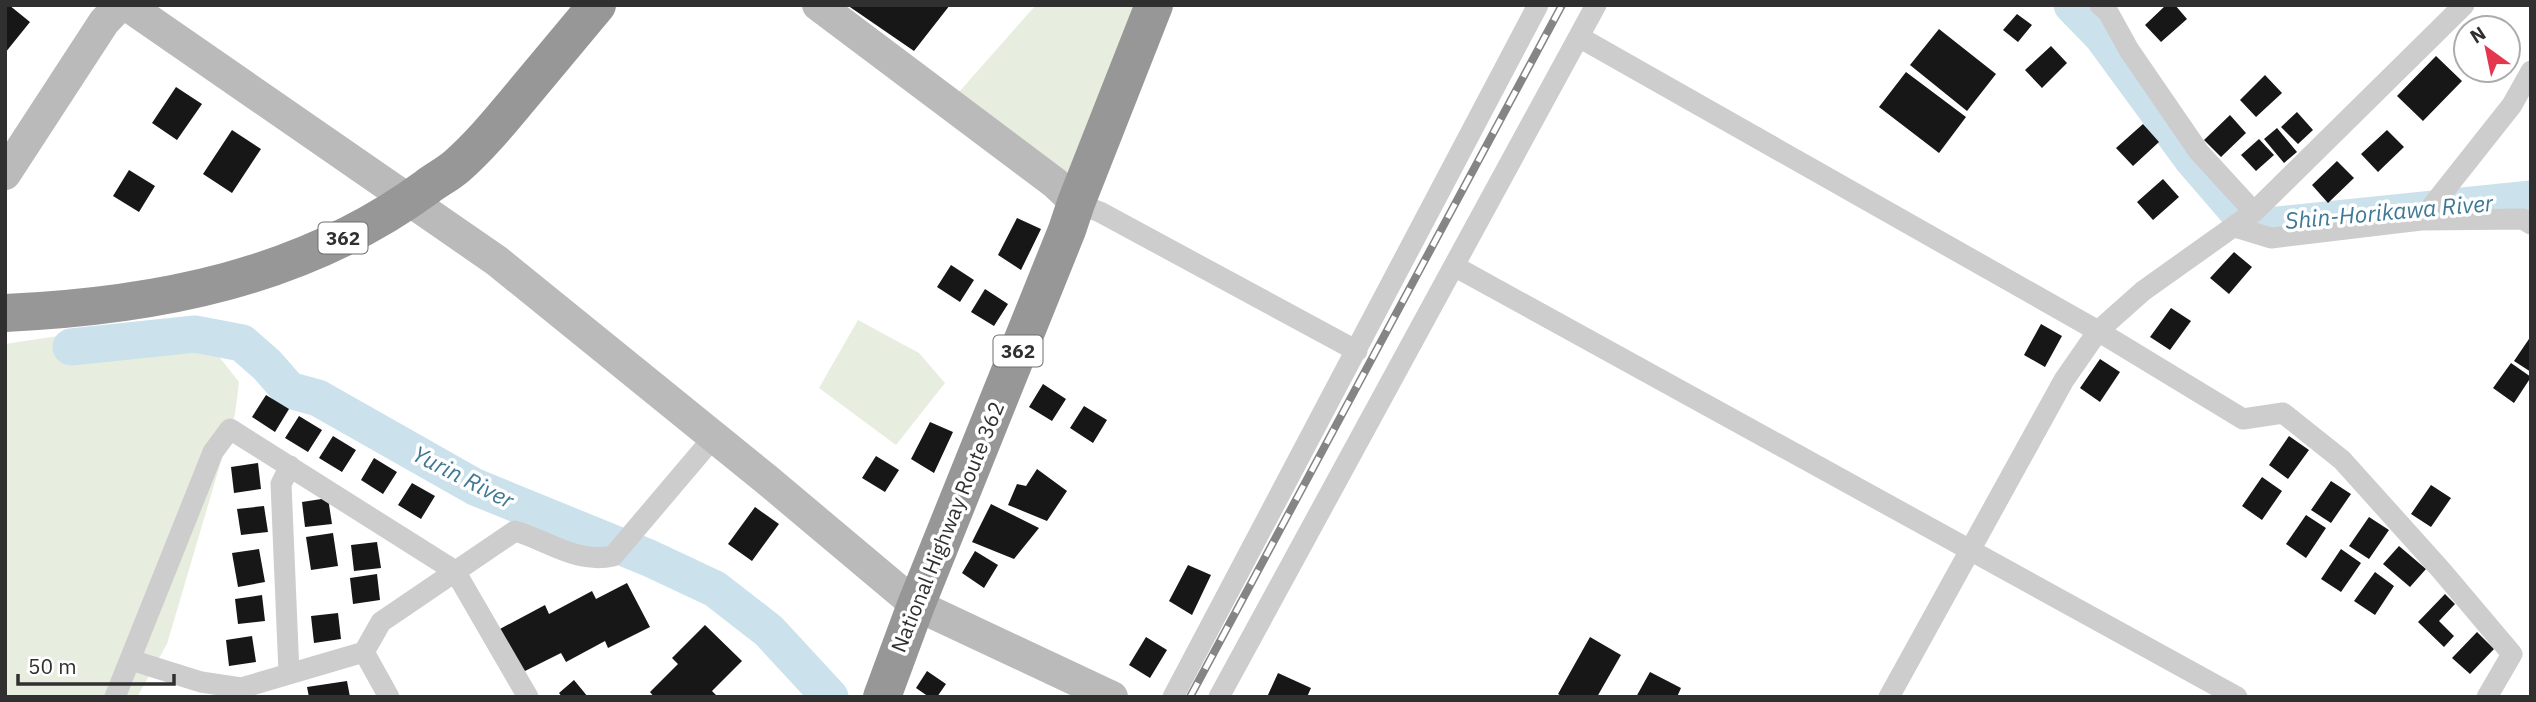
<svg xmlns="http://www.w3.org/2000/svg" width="2536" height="702" font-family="'IBM Plex Sans',sans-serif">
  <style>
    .green { fill: #e7eddf }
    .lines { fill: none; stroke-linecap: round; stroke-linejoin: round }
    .stream { stroke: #cbe2ec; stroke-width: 6 }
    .river { stroke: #cbe2ec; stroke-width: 37 }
    .building { fill: #171717 }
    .street { stroke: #cdcdcd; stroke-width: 21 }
    .secondary { stroke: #bababa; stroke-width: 32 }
    .highway { stroke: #979797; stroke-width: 38 }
    .rail-casing { stroke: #858585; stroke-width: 8 }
    .rail { stroke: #fff; stroke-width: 5; stroke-dasharray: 16; stroke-linecap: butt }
    .labels { text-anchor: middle; stroke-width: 7; stroke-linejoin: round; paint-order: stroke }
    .shield { fill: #fff; stroke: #6e6e6e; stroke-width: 2 }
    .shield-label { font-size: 19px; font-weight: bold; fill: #303030 }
    .street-label { font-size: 21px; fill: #303030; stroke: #fff }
    .water-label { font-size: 23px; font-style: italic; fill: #3e7892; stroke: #fff }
  </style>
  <rect width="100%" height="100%" fill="#fff"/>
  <path class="green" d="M1036,5h102l-67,173 -112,-86z
    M858,320l61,33 26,30 -49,62 -77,-57z
    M195,326l44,56 -4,32 -68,230 -30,53h-132v-353l80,-12z"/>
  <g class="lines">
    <path class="stream" d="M2515,201l16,11"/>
    <path class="river" d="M2072,5l31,32 90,123 44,51
      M2263,223l5,3 263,-27
      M71,347l124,-13 47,9 25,22 22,25 29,8 157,89 174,71 66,31 54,42 61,66"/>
  </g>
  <path class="building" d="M5,5h4l21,17 -25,31z
    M847,5h103l-36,46z
    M2166,5h9l12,14 -26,23 -16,-17z
    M2017,14l15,11 -14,17 -15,-12z
    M1939,29l57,45 -29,37 -57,-46z
    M2051,46l16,17 -25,25 -17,-18z
    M2436,56l26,25 -39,40 -26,-25z
    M1906,72l60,45 -27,36 -60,-46z
    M2265,75l17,18 -26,24 -16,-17z
    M176,87l26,17 -25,36 -25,-17z
    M2297,112l16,18 -15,14 -17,-17z
    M2230,115l16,18 -25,24 -17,-17z
    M2143,124l16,18 -26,24 -17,-18z
    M2277,128l20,24 -13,11 -20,-24z
    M232,130l29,19 -29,44 -29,-19z
    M2387,130l17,17 -26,25 -17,-18z
    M2259,139l15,16 -18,16 -15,-16z
    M2337,161l17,17 -26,25 -16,-18z
    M129,170l26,16 -16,26 -26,-16z
    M2163,179l16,18 -26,23 -16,-18z
    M1017,218l24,11 -20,41 -23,-15z
    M2234,252l18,15 -23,27 -19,-16z
    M951,265l23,15 -14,22 -23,-15z
    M985,289l23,15 -14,22 -23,-14z
    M2171,308l20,13 -21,29 -20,-13z
    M2041,324l21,12 -17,31 -21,-12z
    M2531,336v36l-17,-11z
    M2100,359l20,13 -20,30 -20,-14z
    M2511,363l20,14 -17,26 -21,-15z
    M1043,384l23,15 -14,22 -23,-14z
    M266,395l23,14 -14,23 -23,-15z
    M1084,406l23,14 -14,23 -23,-15z
    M299,416l23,14 -14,22 -23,-14z
    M930,422l23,10 -19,41 -23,-14z
    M333,436l23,14 -14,22 -23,-14z
    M2289,436l20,14 -21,29 -19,-14z
    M876,456l23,14 -14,22 -23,-14z
    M374,458l23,14 -14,22 -22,-14z
    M258,463l3,26 -27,4 -3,-26z
    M1037,469l30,22 -20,30 -39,-16 9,-21 9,2z
    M2262,477l20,14 -20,29 -20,-14z
    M2331,481l20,13 -20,29 -20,-13z
    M412,483l23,13 -14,23 -23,-14z
    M2431,485l20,13 -20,29 -20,-13z
    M328,498l4,26 -27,3 -3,-25z
    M991,504l48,24 -25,31 -42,-17z
    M264,506l4,26 -27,3 -4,-26z
    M755,507l24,17 -27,37 -24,-17z
    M2306,515l20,13 -20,30 -20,-14z
    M2369,517l20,13 -20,29 -20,-13z
    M333,533l5,33 -27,4 -5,-33z
    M377,542l4,26 -27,3 -3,-26z
    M2399,546l27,23 -16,18 -27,-23z
    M259,549l6,33 -27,5 -6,-34z
    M2341,549l20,14 -20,29 -20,-13z
    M975,551l23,14 -14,23 -22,-15z
    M1188,565l23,10 -19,40 -23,-14z
    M2375,572l19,14 -19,29 -21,-14z
    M377,574l3,26 -27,4 -3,-26z
    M627,583l23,44 -42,21 -3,-7 -39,21 -5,-9 -40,20 -23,-43 47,-25 4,9 43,-23 4,8z
    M2445,594l10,10 -16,17 15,15 -10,11 -26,-25z
    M262,595l3,26 -27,3 -3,-25z
    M338,613l3,26 -27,4 -3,-27z
    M705,625l37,36 -30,30 6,6h-64l-4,-5 28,-28 -6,-6z
    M2477,632l17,17 -24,25 -18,-16z
    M252,636l4,26 -27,4 -3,-26z
    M1146,637l21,13 -17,28 -21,-13z
    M1590,637l31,18 -24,42h-34l-5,-3z
    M927,671l19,13 -9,13h-8l-13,-9z
    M1650,672l31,16 -4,9h-41z
    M1278,673l33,15 -4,9h-40z
    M574,680l14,17h-26l-3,-4z
    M347,681l3,16h-41l-2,-10z"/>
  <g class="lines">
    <path class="street" d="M2100,5l8,7 21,38 70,102 55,60
      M1579,37l519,294 145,88 40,-6 59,47 99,110 71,84 -25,43
      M1076,203l24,9 257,139
      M2421,220l91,-115 19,-34
      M2235,227l36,11 150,-18 102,-1 8,5
      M1454,266l783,431
      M364,652l25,45
      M131,660l70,22 40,6 123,-36 17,-30 134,-91c34,10 62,33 98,25l100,-118
      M289,673l-8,-189 9,-18
      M115,697l98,-245 17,-23 225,142 73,126
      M1173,697l365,-692
      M1219,697l377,-692
      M1889,697l175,-317 34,-49 45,-40 111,-79 210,-207"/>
    <path class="secondary" d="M127,5l370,256 269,218 150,126 196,92
      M818,5l237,178 21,20
      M5,174l99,-152 16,-17"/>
    <path class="highway" d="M5,313c151,-7 298,-35 422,-126 9,-7 21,-13 30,-21 24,-21 44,-46 65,-71 25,-30 50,-60 75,-90
      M882,697l34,-92 151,-375 9,-27 78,-198"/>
    <g class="rail-casing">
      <path id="rail" d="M1190,697l372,-692"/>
    </g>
    <use href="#rail" class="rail"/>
  </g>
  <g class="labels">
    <g class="shield">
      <rect x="318.5" y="222.5" width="49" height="31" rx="5"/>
      <rect x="993.5" y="335.5" width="49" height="31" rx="5"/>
    </g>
    <g class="shield-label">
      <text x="343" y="245">362</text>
      <text x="1018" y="358">362</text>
    </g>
    <g class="street-label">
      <text transform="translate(948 527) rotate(-68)" y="7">National Highway Route 362</text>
    </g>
    <g class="water-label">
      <text transform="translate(2389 212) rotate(-5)" y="8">Shin-Horikawa River</text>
      <text transform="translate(463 477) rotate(27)" y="8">Yurin River</text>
    </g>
  </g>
  <rect width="2536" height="702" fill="none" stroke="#303030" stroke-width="14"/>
  <g transform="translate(2487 49) rotate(327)"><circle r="33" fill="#ffffff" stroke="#acacac" stroke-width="2"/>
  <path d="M0-5L12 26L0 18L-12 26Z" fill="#e4364f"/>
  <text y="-10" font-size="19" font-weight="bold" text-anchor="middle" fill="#303030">N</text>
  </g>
  <path d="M18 674v10h156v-10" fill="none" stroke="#303030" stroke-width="3.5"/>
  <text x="28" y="674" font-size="21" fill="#303030" stroke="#ffffff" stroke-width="5" paint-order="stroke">50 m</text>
</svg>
